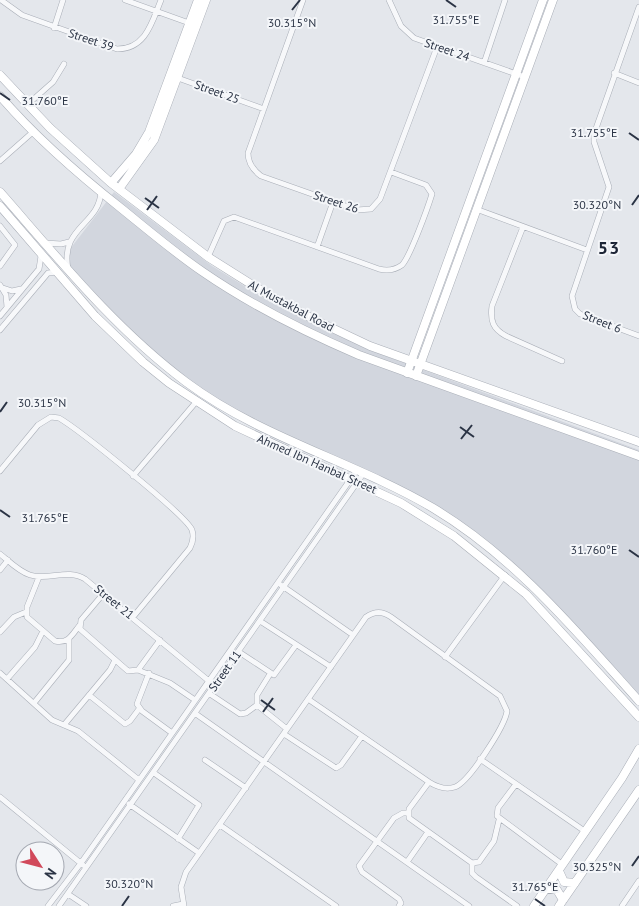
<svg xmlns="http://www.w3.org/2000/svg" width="639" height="906" font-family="'PT Sans',sans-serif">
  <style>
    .built { fill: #d2d6de }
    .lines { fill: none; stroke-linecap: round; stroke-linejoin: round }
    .street-casing { stroke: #a9aeb7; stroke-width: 6 }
    .secondary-casing { stroke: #a9aeb7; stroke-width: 9 }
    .street { stroke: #f7f8fa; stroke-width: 5 }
    .secondary { stroke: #fff; stroke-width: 8 }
    .ticks { fill: none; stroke: #2b3445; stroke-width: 2 }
    .labels { text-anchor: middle; stroke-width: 4; stroke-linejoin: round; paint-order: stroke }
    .street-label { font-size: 12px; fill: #2b3445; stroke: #f4f6f9 }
    .district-label { font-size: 18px; font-weight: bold; letter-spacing: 1px; fill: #1d2536; stroke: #f4f6f9 }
    .ticks-label { font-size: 12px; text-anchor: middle; fill: #2b3445; stroke: #f4f6f9; stroke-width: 4; stroke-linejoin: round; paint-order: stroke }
  </style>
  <rect width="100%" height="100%" fill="#e4e7ec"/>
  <path class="built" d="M114,192l98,74 58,36 56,28 57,25 256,95v246l-87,-89 -87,-76 -67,-40 -80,-36 -132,-71 -126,-122z"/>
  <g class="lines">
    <g class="street-casing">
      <path id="street" d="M1,0l21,15 95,34c29,0 35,-27 44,-49
        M125,0l67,24
        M303,0l-55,153c0,10 5,17 13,23l96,34 14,-1 9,-10 57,-152
        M389,0l12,26 13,12 111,39
        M639,7l-45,127v8l15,45 -37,109 3,13 5,5 59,22
        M54,28l9,-28
        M484,63l21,-63
        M614,73l25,10
        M175,77l89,32
        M27,105l26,-23 11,-18
        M0,161l34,-30
        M476,209l111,41
        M0,226l15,19 -15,21
        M523,227l-31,79c-2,15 1,23 14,30l56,25
        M45,243l16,1 8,-2
        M317,247l16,-45
        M208,257l16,-36 10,-4 145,52c8,2 16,1 23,-4 8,-8 26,-58 30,-71l-6,-9 -35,-13
        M68,269c-8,-42 31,-44 33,-77
        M0,285l6,10 1,12
        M3,288l9,3 9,-2
        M0,316l39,-47 2,-13
        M0,330l48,-57 9,-1
        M0,471l38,-46 13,-8 8,1c19,11 127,97 133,112 2,6 1,12 -2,18l-57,69
        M133,476l63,-74
        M0,554c9,7 18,17 30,21 18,6 38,-7 55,4l130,107
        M0,570l8,-10
        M39,577l-12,30v10l28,24c13,3 17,-6 24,-15
        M281,585l72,50
        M104,593l-23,27 -1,9 48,42 10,-1 22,-30
        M260,621l71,46
        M0,632l14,-15 12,-5
        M239,652l35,23 22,-30
        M445,657l60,-82
        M138,670l32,13 25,17
        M0,673l52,47 26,11 61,49
        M149,673l-12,31 5,7 30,22
        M270,674l-13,21v10l30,24
        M7,679l28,-32 8,-16
        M210,694l30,20 6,-1 11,-8
        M89,695l36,29 5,-3 9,-12
        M34,703l35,-43v-21
        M196,714l273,192
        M64,725l46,-55 5,-10
        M284,734l52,34 5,-3 21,-29
        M480,759l106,73
        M205,760l41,28
        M154,773l45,32 -21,34
        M429,782l-20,27v9l63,45 7,-1 15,-21 5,-21
        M516,784l-18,24 -1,8 66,49
        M0,797l83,68
        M129,804l70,49
        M220,825l116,81
        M407,862l21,-30
        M472,863v10l4,4 41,29
        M68,894l18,12
        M48,906l33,-43 276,-393
        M59,906l304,-432
        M173,906l10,-2
        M184,906l-3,-19 5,-15 180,-255c9,-6 16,-6 25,0l109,79 7,15c-2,15 -38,71 -52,76 -9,3 -18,0 -26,-5l-121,-83
        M399,906l2,-3 -2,-4 -37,-27 -3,-6 35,-48 9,-5h5
        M622,906l17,-25"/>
    </g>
    <g class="secondary-casing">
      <path id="secondary" d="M0,75l50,53 61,55 97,74 57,36 48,26 57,27 269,96
        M0,96c36,42 79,79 122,113 26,21 53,44 81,63 48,33 102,60 156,83l280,101
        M111,183l25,-29 13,-22 49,-132
        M119,189l35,-49 52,-140
        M0,192c58,66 114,136 186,190 75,56 167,79 247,126 82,49 143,123 206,193
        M0,206l95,110 48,46 26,21 66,43 166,77 53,33 72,58 113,123
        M407,373l136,-373
        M416,376l137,-376
        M559,871l5,11 11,1
        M546,888l11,2 6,10
        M534,906l88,-128 17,-29
        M559,906l80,-116"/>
    </g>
    <use href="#street" class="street"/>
    <use href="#secondary" class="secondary"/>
  </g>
  <path class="ticks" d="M446,0l10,7M292,10l8,-10M0,93l10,7M629,133l10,7M145,198l14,10M632,205l7,-10M147,210l10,-14M0,412l7,-10M460,427l14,10M461,439l11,-14M0,510l10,7M629,550l10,7M261,700l14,10M263,712l10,-14M632,866l7,-10M535,899l10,7M122,906l7,-10"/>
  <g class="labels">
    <g class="street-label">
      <text transform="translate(91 40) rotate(18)" y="4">Street 39</text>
      <text transform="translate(447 50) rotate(19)" y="4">Street 24</text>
      <text transform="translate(217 92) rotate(20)" y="4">Street 25</text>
      <text transform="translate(336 202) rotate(18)" y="4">Street 26</text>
      <text transform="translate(291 306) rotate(28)" y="4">Al Mustakbal Road</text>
      <text transform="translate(602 322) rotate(22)" y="4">Street 6</text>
      <text transform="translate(317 464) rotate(24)" y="4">Ahmed Ibn Hanbal Street</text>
      <text transform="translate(114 602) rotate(39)" y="4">Street 21</text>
      <text transform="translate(225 671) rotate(-55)" y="4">Street 11</text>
    </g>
    <g class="district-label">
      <text x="609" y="254">53</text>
    </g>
  </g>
  <g class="ticks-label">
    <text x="456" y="24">31.755°E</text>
    <text x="292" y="27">30.315°N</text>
    <text x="45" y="105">31.760°E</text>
    <text x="594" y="137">31.755°E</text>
    <text x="597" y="209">30.320°N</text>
    <text x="42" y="407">30.315°N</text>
    <text x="45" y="522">31.765°E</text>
    <text x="594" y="554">31.760°E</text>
    <text x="597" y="871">30.325°N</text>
    <text x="129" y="888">30.320°N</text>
    <text x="535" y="891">31.765°E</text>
  </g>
  <g transform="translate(40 866) rotate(126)"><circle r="24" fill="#f4f6f9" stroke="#a4a8b1"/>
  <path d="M0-4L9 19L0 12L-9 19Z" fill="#d1495b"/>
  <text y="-8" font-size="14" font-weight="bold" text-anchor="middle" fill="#2b3445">N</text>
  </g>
</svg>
